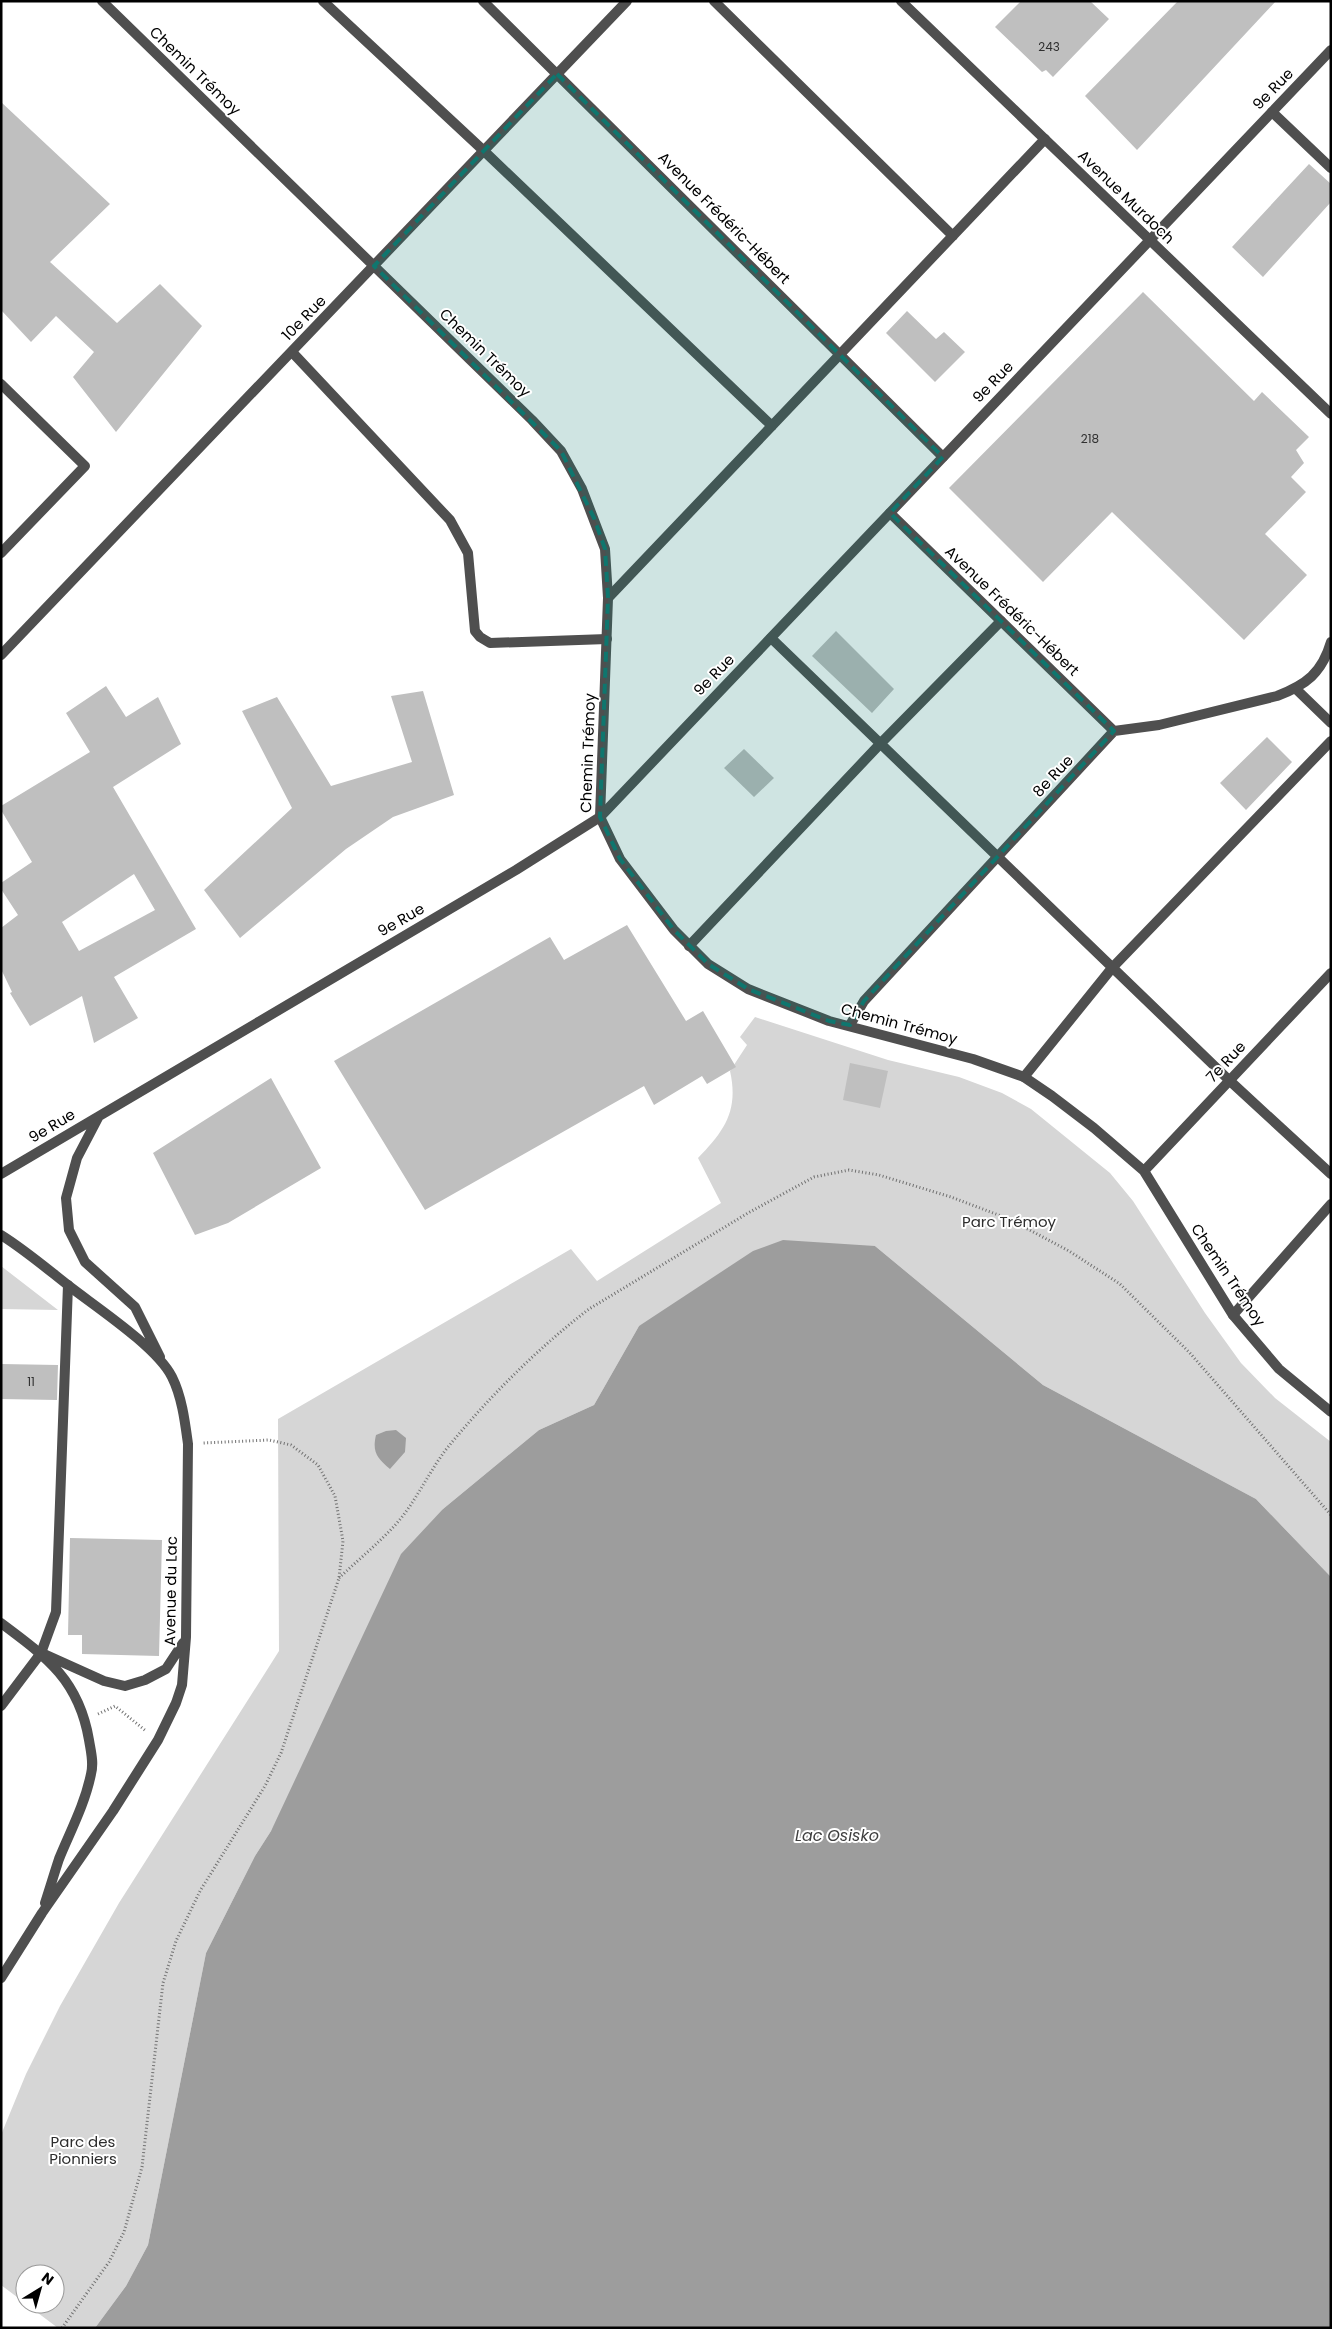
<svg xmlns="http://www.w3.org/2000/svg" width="1332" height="2329" font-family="Poppins,sans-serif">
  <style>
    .green { fill: #d6d6d6 }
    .water { fill: #9d9d9d }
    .building { fill: #bfbfbf; fill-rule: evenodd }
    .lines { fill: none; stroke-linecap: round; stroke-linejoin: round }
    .path { stroke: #717171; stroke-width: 3; stroke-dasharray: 1 2.5; stroke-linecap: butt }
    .service { stroke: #4f4f4f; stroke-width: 10 }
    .minor { stroke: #4f4f4f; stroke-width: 10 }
    .tertiary { stroke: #4f4f4f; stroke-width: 10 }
    .marked { fill: #0f766e; fill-opacity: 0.2; stroke: #0f766e; stroke-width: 4; stroke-dasharray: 10 6; stroke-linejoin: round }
    .labels { text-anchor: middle; stroke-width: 4; stroke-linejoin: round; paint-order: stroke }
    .number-label { font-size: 12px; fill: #303030 }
    .street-label { font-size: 15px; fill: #000; stroke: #fff }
    .park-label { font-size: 15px; fill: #2d2d2d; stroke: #fff }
    .water-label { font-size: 16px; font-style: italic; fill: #3e3e3e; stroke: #fff }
  </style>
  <rect width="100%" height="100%" fill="#fff"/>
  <path class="green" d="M755,1017l133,43 71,17 43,16 29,16 79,64 23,28 72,112 36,50 34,35 56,44v135l-75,-78 -213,-114 -168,-139 -236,80 -45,79 -55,25 -96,79 -172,322 -16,25 -49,97 -58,292 -22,41 -31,42h-37l-32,-24h29v-30h-30v29l-24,-18v-150l25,-61 34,-68 59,-103 160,-252 -1,-232 293,-170 26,32 124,-78 -23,-45c26,-27 41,-47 32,-87l17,-26 -7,-8z
    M1,1266l57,44 -57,-1z"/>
  <path class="water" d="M783,1240l92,6 168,139 213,114 75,78v751h-1236l31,-42 22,-41 58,-292 49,-97 16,-25 130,-277 42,-45 96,-79 55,-25 45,-79 114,-75z
    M396,1430l10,8 -1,14 -15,17c-13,-11 -18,-17 -14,-34l10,-4z"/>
  <path class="building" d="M1021,1h69l19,18 -56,58 -7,-7 -4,2 -47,-45z
    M1178,1h98l-139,149 -52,-54z
    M1,102l109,102 -60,58 67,61 43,-39 42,42 -86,106 -43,-55 21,-25 -38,-36 -25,26 -30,-32z
    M1309,164l22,20v18l-68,75 -31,-30z
    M1143,292l111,109 8,-9 47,45 -13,13 8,13 -13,14 15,15 -41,42 42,41 -63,65 -132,-128 -69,70 -94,-94z
    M907,311l29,28 8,-7 21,20 -30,30 -49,-49z
    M836,631l58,58 -22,24 -60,-57z
    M106,686l20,31 32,-20 23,47 -68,43 83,142 -82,48 24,41 -44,25 -12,-47 -52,30 -20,-33 2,-1 -11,-23v-41l17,-13 -17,-26v-6l31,-21 -31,-52v-4l89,-54 -24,-39zM134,874l21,36 -76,41 -17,-29z
    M423,691l31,104 -61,22 -47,32 -106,89 -36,-48 88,-82 -50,-97 35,-14 54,89 81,-24 -21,-66z
    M1267,737l25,25 -46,48 -26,-27z
    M744,749l30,29 -20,19 -30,-29z
    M627,925l59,96 17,-10 33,56 -29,17 -5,-8 -48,29 -10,-19 -219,124 -91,-149 216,-124 14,23z
    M850,1063l38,8 -8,37 -37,-8z
    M271,1078l50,90 -93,55 -33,12 -42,-82z
    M1,1364l57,1 -1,35 -56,-1z
    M70,1538l92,2 -3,116 -77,-2v-19h-14z"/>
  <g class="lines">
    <path class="path" d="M339,1578c19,-18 41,-36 58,-55 20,-23 32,-52 51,-76 41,-50 90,-99 141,-138l159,-96 66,-36 35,-7 30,5 72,22 58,22 60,32 51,33 69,68 142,163
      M98,1714l17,-8 31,25
      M62,2328l47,-66 15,-30 18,-65 21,-184 13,-42 24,-50 65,-105 16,-33 58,-175 4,-37 -8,-45 -17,-31 -27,-20 -22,-5 -66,3"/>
    <path class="service" d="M323,1l161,150 288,275
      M714,1l239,235
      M1272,112l59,56
      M292,352l158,168 18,33 7,78 5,6 10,6 117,-4
      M1,384l84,82 -84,87
      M608,598l437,-459
      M771,638l459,443 101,93
      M689,946l191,-202 121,-123
      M1024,1077l88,-109 219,-227
      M1233,1315l98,-111
      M1,1706l40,-53 15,-41 12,-327"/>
    <path class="minor" d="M102,1l430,419 29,31 21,38 23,60 3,49 -8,219 20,42 54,71 34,34 40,25 81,32 144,38 51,18 28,19 42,32 50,43 89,144 46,54 52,43
      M483,1l460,456
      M1150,240l181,-190
      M890,513l224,218
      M1,655l626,-654
      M1296,689l35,34
      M850,1025l14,-24 250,-270 45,-6 118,-29c29,-11 45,-23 54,-54
      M1144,1171l187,-198"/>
    <path class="tertiary" d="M901,1l430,413
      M99,1116l-22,42 -11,40 3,32 16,32 50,45 25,50
      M1,1174l515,-304 84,-53 550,-577
      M1,1235c24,15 45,33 68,51 27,21 88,61 103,91 10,20 13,45 16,67l-2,193 -4,48 -6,18 -18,37 -45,71 -71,102 -41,65
      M1,1623c47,35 78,58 88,117 2,12 5,23 2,34 -6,30 -21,58 -32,85 -5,15 -9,29 -14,44
      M44,1654l60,27 21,5 20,-6 21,-11 17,-26"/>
  </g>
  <path class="marked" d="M557,74l386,383 -53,56 224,218 -250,270 -14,24 -21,-4 -81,-32 -40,-25 -34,-34 -54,-71 -20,-42 8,-219 -3,-49 -11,-31 -33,-67 -187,-185z"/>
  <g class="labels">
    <g class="number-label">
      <text x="1049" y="51">243</text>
      <text x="1090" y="443">218</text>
      <text x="31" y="1386">11</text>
    </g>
    <g class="street-label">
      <text transform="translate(195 71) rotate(44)" y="5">Chemin Trémoy</text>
      <text transform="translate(1273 89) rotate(-46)" y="5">9e Rue</text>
      <text transform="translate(1126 197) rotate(44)" y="5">Avenue Murdoch</text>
      <text transform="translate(724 218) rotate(45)" y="5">Avenue Frédéric-Hébert</text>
      <text transform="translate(304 318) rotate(-46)" y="5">10e Rue</text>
      <text transform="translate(485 353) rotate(44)" y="5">Chemin Trémoy</text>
      <text transform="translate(993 382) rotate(-46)" y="5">9e Rue</text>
      <text transform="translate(1012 611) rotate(44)" y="5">Avenue Frédéric-Hébert</text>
      <text transform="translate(714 675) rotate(-46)" y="5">9e Rue</text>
      <text transform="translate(588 753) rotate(-88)" y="5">Chemin Trémoy</text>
      <text transform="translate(1053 776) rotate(-47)" y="5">8e Rue</text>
      <text transform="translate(401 920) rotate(-30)" y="5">9e Rue</text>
      <text transform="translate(899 1024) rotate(15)" y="5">Chemin Trémoy</text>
      <text transform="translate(1226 1062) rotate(-47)" y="5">7e Rue</text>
      <text transform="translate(52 1126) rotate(-31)" y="5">9e Rue</text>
      <text transform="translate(1228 1275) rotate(56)" y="5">Chemin Trémoy</text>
      <text transform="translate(171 1591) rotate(-89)" y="5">Avenue du Lac</text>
    </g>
    <g class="park-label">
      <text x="1009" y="1227">Parc Trémoy</text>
      <text x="83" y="2147">Parc des<tspan x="83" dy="17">Pionniers</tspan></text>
    </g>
    <g class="water-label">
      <text x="837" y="1841">Lac Osisko</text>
    </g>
  </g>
  <rect width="1332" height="2329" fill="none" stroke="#000000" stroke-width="5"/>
  <g transform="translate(40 2289) rotate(37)"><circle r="24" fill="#ffffff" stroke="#999999"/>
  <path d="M0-4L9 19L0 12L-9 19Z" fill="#000000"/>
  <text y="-8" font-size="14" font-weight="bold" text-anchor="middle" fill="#000000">N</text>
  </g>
</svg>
